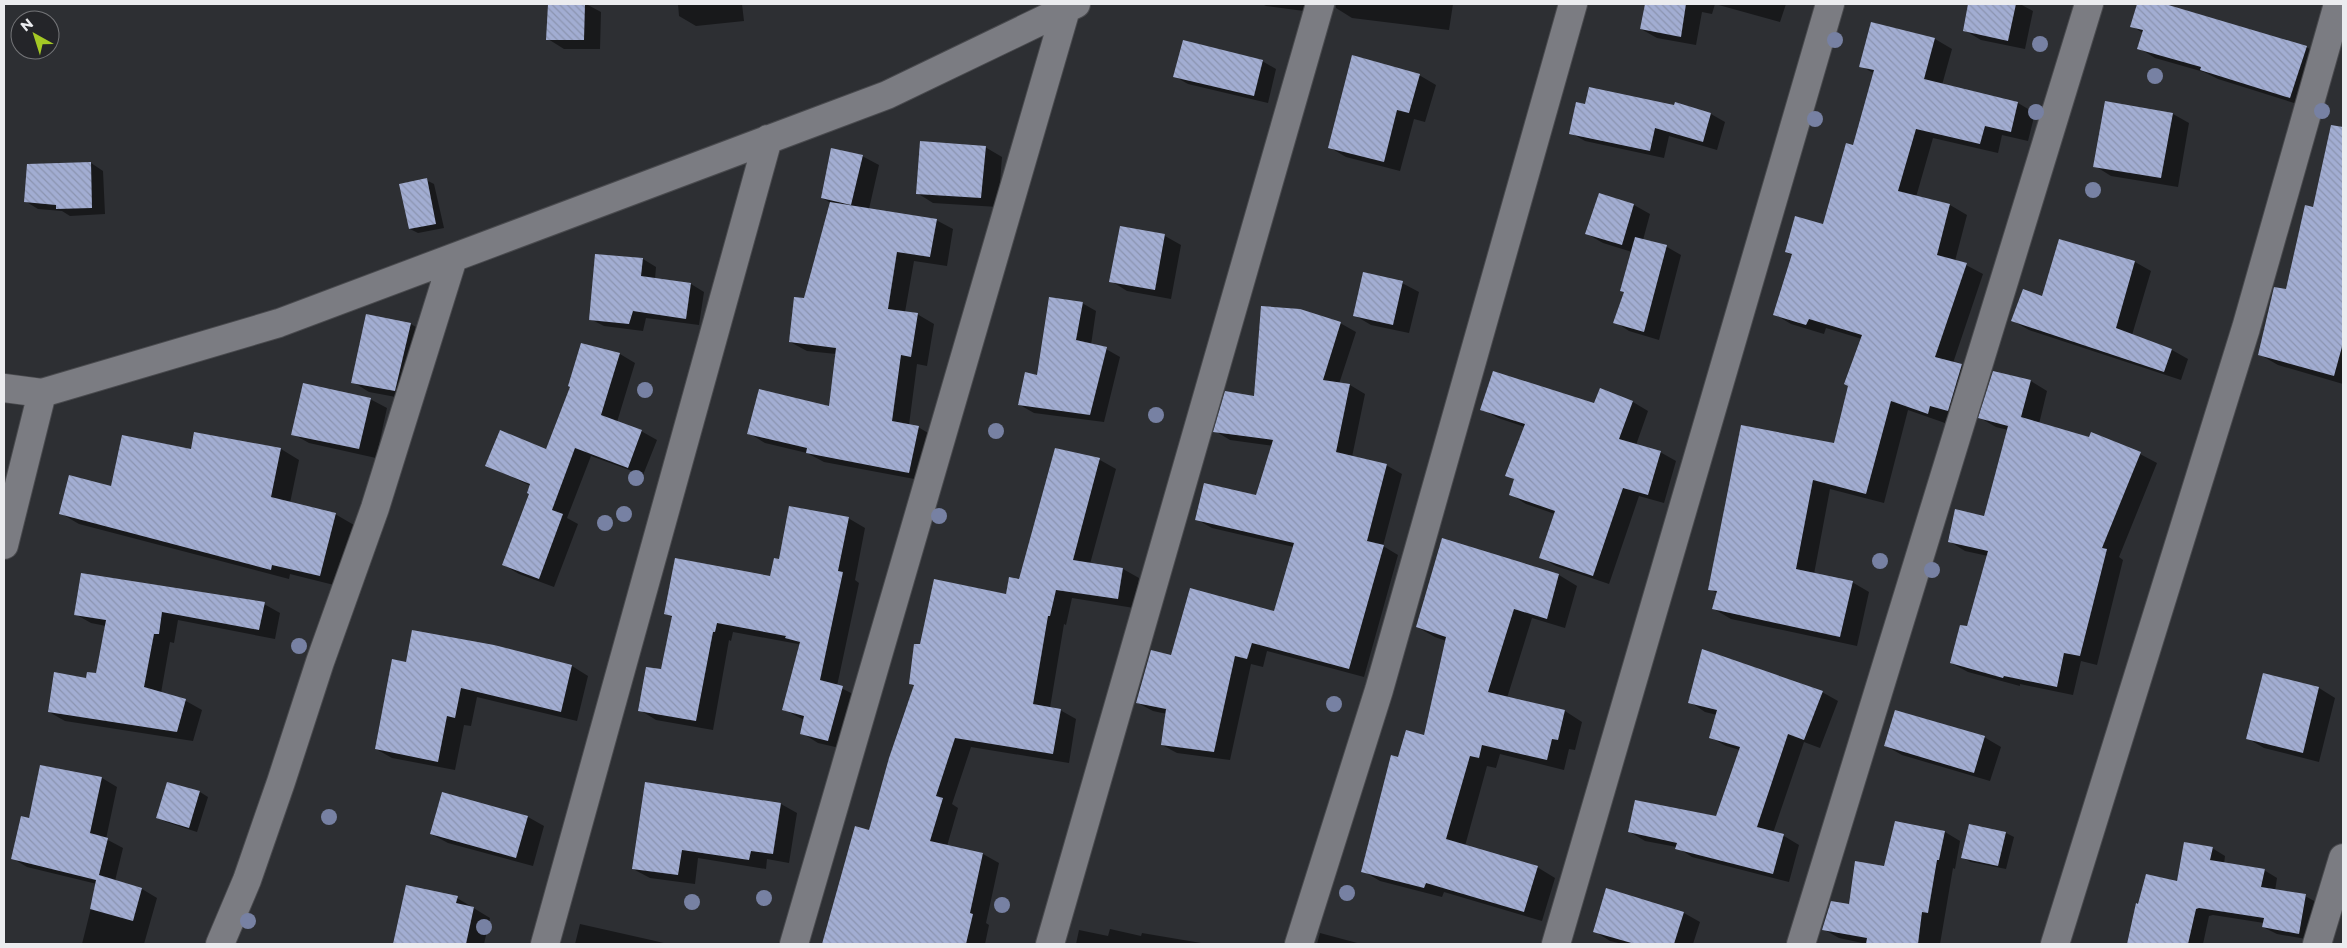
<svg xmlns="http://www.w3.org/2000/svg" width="2347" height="948" font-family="Montserrat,sans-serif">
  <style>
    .shadow { fill: #0007 }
    .building { fill: url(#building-back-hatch) }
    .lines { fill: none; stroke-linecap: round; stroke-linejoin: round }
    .minor-casing { stroke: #494a4e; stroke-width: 30 }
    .minor { stroke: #7b7c82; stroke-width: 28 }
    .tree { fill: #7781a3 }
  </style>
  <defs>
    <pattern id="building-back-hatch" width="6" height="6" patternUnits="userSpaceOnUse" patternTransform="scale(1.25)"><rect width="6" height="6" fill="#a2add2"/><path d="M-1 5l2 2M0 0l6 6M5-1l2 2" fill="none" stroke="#8b94b0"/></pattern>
  </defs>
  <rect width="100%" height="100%" fill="#2d2f33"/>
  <path class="shadow" d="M549,4h37l15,8 -1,37h-36l-16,-10z
    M678,4h64l2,17 -48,5 -17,-10z
    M1262,4h62l-5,9 -53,-7z
    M1336,4h117l-4,26 -97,-12 -16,-10z
    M1646,4h69l-3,10 -10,-2 -6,33 -39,-7 -16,-9z
    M1715,4h71l-6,18z
    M1970,4h50l13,7 -8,38 -44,-9 -17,-10z
    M2138,4h21l147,43 17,9 -16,51 -89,-28 -14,-7 -49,-14 -16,-10 4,-15 -11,-7z
    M1872,23l63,16 17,10 -10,36 76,18 17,10 -7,28 -26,-6 -4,18 -65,-15 -17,59 34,8 17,10 -12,46 11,4 17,9 -30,89 9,2 17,10 -14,45 -17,-5 -3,8 -37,-13 -24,93 -54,-14 -16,85 38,8 17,10 -12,54 -126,-27 -17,-10 4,-15 -8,-5 125,-144 27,-106 -36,-11 -2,6 -33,-10 -17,-10 19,-58 -7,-4 38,-27 30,-78 21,-73 -14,-8z
    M1262,61l14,8 -8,34 -80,-19 -14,-8z
    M1419,75l17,10 -11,37 -11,-3 -14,52 -54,-14 -17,-10z
    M1585,105l126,9 14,8 -8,28 -48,-14 -5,22 -79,-17 -14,-8z
    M2173,114l16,9 -11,64 -67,-11 -16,-10z
    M985,147l17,10 -4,50 -65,-4 -16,-10z
    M862,156l17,9 -10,44 67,11 17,9 -6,37 -33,-5 -9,51 12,2 17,10 -7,42 -10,-2 -8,61 9,2 17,10 -10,44 -101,-19 -17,-9 -42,-10 -16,-10 81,-25 6,-54 -29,-3 -17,-9 15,-42 26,-97 -9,-5z
    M2324,162l19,4v218l-65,-19 -19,-11 28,-63 27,-83z
    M91,163l12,8 2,43 -35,2 -8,-5 -24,-2 -13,-8z
    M426,180l8,4 10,44 -26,5 -8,-4z
    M1600,195l34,10 16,9 -7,26 24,7 14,8 -22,85 -30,-9 -14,-9 10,-30 7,-40 -29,-9 -16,-9z
    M1121,228l44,8 16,9 -10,54 -44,-8 -16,-10z
    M643,259l13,8 -1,12 36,5 13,8 -5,33 -53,-7 -3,13 -39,-5 -14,-7z
    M2135,262l16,9 -19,64 40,15 16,9 -7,21 -152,-50 -16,-9 29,-24z
    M1402,283l17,9 -10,41 -38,-8 -17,-10z
    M1082,303l14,8 -5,34 15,4 14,8 -16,65 -70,-9 -14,-8z
    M1340,323l16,9 -17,52 11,1 15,9 -13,63 34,8 16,9 -19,72 15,9 -34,122 -97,-26 -4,16 -12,-3 -21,96 -53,-7 -15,-8 5,-31 -14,-3 -15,-8 34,-47 103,-43 19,-66 -82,-19 -16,-9 61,-23 16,-50 -43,-6 -15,-9z
    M411,324l16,10 -15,66 -43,-8 -16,-10z
    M582,345l38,9 15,9 -18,59 24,9 16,9 -14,35 -52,-19 -24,62 11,6 -24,63 -35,-13 -15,-9 26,-71 1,-8 -45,-21 61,-14 24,-63z
    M1994,373l37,8 16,10 -8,33 101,30 17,9 -38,94 4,3 -26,105 -16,-4 -8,34 -53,-11v2l-52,-14 -17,-9 17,-35 20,-72 -23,-5 -16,-10 35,-23 24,-88 -12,-3 -16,-9z
    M1601,390l32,12 15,9 -12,34 24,7 16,9 -12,42 -25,-7 -30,88 -53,-18 -16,-9 15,-43 -29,-10 -16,-10 5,-14 -8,-5 18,-48 -27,-9 -16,-9 113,-4z
    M370,399l17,9 -11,50 -67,-15 -16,-9z
    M281,449l18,11 -9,43 45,11 19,11 -16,61 -48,-12 -1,5 -210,-55 -19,-11 132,-63z
    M1056,449l44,11 16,9 -26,95 33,5 16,9 -5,30 -62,-10 -6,27 -2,-1 -14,84 10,2 16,9 -7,44 -98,-16 -19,57 6,4 -11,38 36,8 16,9 -13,60 3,2 -4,19h-162l33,-117 13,4 46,-145 -5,-2 10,-38 87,-51 13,-14z
    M848,518l17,10 -10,52 4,3 -22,103 22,11 -15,52 -26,-6 -16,-10 2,-13 -21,-11 17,-64 -2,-1 -65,-12 -2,9 -2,-1 -16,90 -57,-10 -16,-10 22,-39 11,-53 -8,-5 106,-36 9,-17z
    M1443,540l116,35 18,11 -12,42 -33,-10 -25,80 58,13 17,11 -7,28 -6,-1 -5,21 -64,-16 -4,14 -9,-2 -22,80 72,21 18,11 -13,43 -98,-29 -2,5 -62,-16 -17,-10 36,-112 25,-22 22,-96 -11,-4 -18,-10z
    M264,604l16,9 -5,26 -97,-19 -4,23 -4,-1 -9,51 25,8 16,9 -9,31 -128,-20 -16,-9 38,-33 10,-4 9,-49 -15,-3 -16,-9z
    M407,664l165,2 16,10 -11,45 -100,-24 -6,29 -7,-1 -9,45 -63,-12 -16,-9z
    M2264,674l55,14 16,10 -16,64 -55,-14 -17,-10z
    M1822,692l16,9 -18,47 -16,-6 -31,91 11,3 15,9 -10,37 -97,-25 -15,-10 -32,-6 -15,-9 87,-15 23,-67 -14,-4 -16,-9 7,-22 -12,-3 -15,-10z
    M1984,737l17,10 -11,34 -88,-26 -16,-9z
    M102,778l15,9 -11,52 17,9 -8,33 27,8 15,9 -13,46h-62l15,-60 -70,-17 -15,-9 18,-38z
    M200,792l8,5 -11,35 -31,-10 -8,-4z
    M781,804l16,9 -8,50 -22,-4 -1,10 -68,-11 -3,26 -45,-6 -17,-9z
    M528,817l16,9 -11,40 -85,-23 -17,-9z
    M1945,832l15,9 -5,28 -2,-1 -13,76h-73l-28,-6 -16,-9 27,-24 35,-38z
    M2006,833l8,4 -8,32 -35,-7 -8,-4z
    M2212,848l13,8 -1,8 40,6 13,8 -2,13 30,5 13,7 -6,37 -35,-6 -14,-7 1,-4 -51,-8 -4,1 -6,28h-75l9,-39 41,-23z
    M407,887l50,11 33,20 -6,26h-90z
    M1606,890l78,23 16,9 -7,22h-70l-13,-3 -16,-10z
    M580,924l71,16 17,4h-93z
    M1110,929l31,7 1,-3 65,11h-131l3,-14 29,6z
    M1320,933l41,11h-44z"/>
  <path class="building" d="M548,4h37l-1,36h-38z
    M1645,4h41l-5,33 -41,-8z
    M1968,4h48l-8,37 -45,-10z
    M2137,4h28l142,42 -17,52 -90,-28 1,-3 -64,-18 6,-19 -13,-3z
    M1871,22l64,16 -11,41 94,23 -7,30 -26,-6 -5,18 -64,-15 -18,62 52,13 -13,51 30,8 -32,94 27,7 -14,47 -18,-5 -2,8 -37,-13 -25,93 -53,-14 -17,89 57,12 -13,56 -128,-28 5,-18 -9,-1 33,-165 93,18 14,-57 -4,-2 18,-49 -53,-16 -3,6 -33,-10 19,-61 -7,-2 10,-36 28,8 23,-81 7,2 21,-75 -15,-3z
    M1183,40l80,20 -9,36 -81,-19z
    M1352,55l68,19 -11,39 -12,-3 -13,52 -56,-14z
    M1589,87l85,18 1,-3 36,11 -8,29 -48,-14 -5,23 -81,-17 7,-32 9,2z
    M2105,101l68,12 -12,65 -68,-11z
    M2331,125l12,2v216l-9,33 -76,-21 16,-68 12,2 19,-84 8,2z
    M920,141l66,5 -5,52 -65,-4z
    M831,148l32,7 -12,50 -30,-7z
    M91,162l1,46 -36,1v-4l-32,-3 3,-38z
    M427,178l9,46 -27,5 -10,-45z
    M1599,193l35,11 -12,41 -37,-11z
    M830,202l107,17 -7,38 -33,-5 -9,57 30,4 -7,44 -10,-2 -9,66 27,5 -10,47 -103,-20 1,-5 -60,-14 12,-45 70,17 7,-58 -47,-6 5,-45 10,1z
    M1120,226l45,8 -10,56 -46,-8z
    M1635,237l32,8 -23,87 -31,-9 11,-31 -4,-1z
    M2059,239l76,22 -19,67 56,21 -8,23 -153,-51 12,-32 19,7z
    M595,254l48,4 -2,18 50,7 -5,36 -53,-8 -4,13 -40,-4z
    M1363,272l40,9 -10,44 -40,-9z
    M1049,297l34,5 -7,38 31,7 -17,68 -72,-10 7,-33 12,3z
    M1261,306l39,3 41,13 -18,58 27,4 -14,68 51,12 -20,77 17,4 -35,124 -97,-26 -5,16 -12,-3 -21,96 -53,-7 5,-36 -30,-6 15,-53 20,5 19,-67 84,23 20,-68 -99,-23 9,-37 52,12 17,-55 -60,-8 12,-41 29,5z
    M366,314l45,9 -16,68 -44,-8z
    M581,343l39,10 -19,62 41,15 -14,38 -53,-20 -23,62 11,4 -24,65 -37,-14 27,-71 -2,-1 3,-9 -45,-18 15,-36 46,19 24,-62 -2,-1z
    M1493,371l101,32 6,-15 33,13 -14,38 42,12 -13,44 -25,-7 -30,88 -54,-18 16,-47 -46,-16 5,-16 -9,-3 20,-52 -45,-14z
    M1993,371l38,9 -10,37 68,20 2,-5 50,20 -39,96 5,1 -27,107 -16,-3 -7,34 -53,-11 -1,2 -53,-15 10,-38 7,1 21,-75 -40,-9 7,-33 29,7 24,-90 -30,-8z
    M303,383l68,15 -12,51 -68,-14z
    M194,432l87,16 -10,49 65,16 -16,63 -48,-11 -1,5 -212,-56 10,-39 42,11 11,-51 69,14z
    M1055,448l45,10 -27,102 50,8 -5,31 -62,-9 -6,26h-2l-15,88 28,5 -8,45 -98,-16 -19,58 7,2 -13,43 53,12 -13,60 3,1 -7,30h-144l33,-118 14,4 20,-72 25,-73 -5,-1 5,-40h6l14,-65 72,15 3,-17 10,2z
    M789,506l60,11 -11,54 5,1 -23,108 23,6 -15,55 -28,-7 4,-18 -22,-6 18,-68 -15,-4 1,-2 -69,-13 -2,9h-2l-17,89 -58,-10 8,-44 15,2 11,-53 -8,-2 11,-56 95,18 4,-18 5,1z
    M1442,538l117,36 -12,45 -33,-10 -26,83 77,18 -7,30 -6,-1 -5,21 -65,-15 -3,13 -9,-2 -24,83 92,27 -14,46 -98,-29 -2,5 -63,-16 30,-117 7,2 8,-27 18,5 22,-98 -30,-10z
    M81,573l184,29 -6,28 -97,-18 -3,22h-5l-10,53 42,12 -9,33 -129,-20 6,-40 32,6 1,-6 9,1 10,-53 -32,-5z
    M412,630l82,15 78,20 -11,47 -100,-24 -6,30 -8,-2 -9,46 -63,-13 17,-90 14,3z
    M1702,649l121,42 -19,49 -16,-6 -31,93 27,7 -11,40 -98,-25 2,-6 -49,-11 7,-32 81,16 24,-69 -31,-9 8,-28 -29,-7z
    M2263,673l56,14 -16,66 -57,-14z
    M1895,710l90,26 -11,37 -90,-27z
    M40,765l62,12 -12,56 18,5 -9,37 43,13 -9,33 -43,-12 6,-29 -85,-21 10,-43 8,2z
    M167,782l33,9 -11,37 -33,-10z
    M645,782l136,21 -8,51 -22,-3 -2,9 -67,-10 -4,25 -46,-6z
    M442,792l86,24 -12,42 -86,-24z
    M1895,821l50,10 -6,29h-2l-9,53 -6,-1 -4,32h-52l1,-6 -45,-8 9,-29 18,3 6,-43 29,5z
    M1969,824l37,8 -8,34 -37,-8z
    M2184,842l29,5 -3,13 55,9 -4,18 45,7 -7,40 -37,-7 2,-9 -65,-10 -3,1 -8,35h-61l9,-41 2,1 8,-30 31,7z
    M406,885l52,11 -2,7 18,4 -8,37h-73z
    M1606,888l78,24 -10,32h-39l-42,-12z"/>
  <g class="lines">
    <g class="minor-casing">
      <path id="minor" d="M4,388l38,5 237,-70 608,-228 189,-91
        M4,545l38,-152
        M220,944l27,-64 34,-98 39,-120 55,-154 78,-250
        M545,944l223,-805
        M794,944l272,-935
        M1050,944l270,-940
        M1299,944l80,-254 194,-686
        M1556,944l274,-940
        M1801,944l288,-940
        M2055,944l191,-616 92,-324
        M2317,944l26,-86"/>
    </g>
    <use href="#minor" class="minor"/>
  </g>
  <g class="tree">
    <circle cx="1835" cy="40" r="8"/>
    <circle cx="2040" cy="44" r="8"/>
    <circle cx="2155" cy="76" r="8"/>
    <circle cx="2322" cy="111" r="8"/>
    <circle cx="2036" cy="112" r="8"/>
    <circle cx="1815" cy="119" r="8"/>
    <circle cx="2093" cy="190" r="8"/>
    <circle cx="645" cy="390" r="8"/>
    <circle cx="1156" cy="415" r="8"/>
    <circle cx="996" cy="431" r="8"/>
    <circle cx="636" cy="478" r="8"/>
    <circle cx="624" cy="514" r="8"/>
    <circle cx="939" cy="516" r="8"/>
    <circle cx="605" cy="523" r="8"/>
    <circle cx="1880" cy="561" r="8"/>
    <circle cx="1932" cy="570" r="8"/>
    <circle cx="299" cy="646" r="8"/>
    <circle cx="1334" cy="704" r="8"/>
    <circle cx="329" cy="817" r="8"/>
    <circle cx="1347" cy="893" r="8"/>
    <circle cx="764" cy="898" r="8"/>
    <circle cx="692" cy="902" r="8"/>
    <circle cx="1002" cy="905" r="8"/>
    <circle cx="248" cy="921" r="8"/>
    <circle cx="484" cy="927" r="8"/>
  </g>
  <rect width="2347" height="948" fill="none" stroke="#ebecef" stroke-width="10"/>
  <g transform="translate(35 35) rotate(321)"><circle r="24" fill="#242529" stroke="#747578"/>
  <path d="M0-4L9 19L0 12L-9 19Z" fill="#a4c825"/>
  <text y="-8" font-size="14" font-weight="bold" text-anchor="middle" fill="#ebecef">N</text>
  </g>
</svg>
